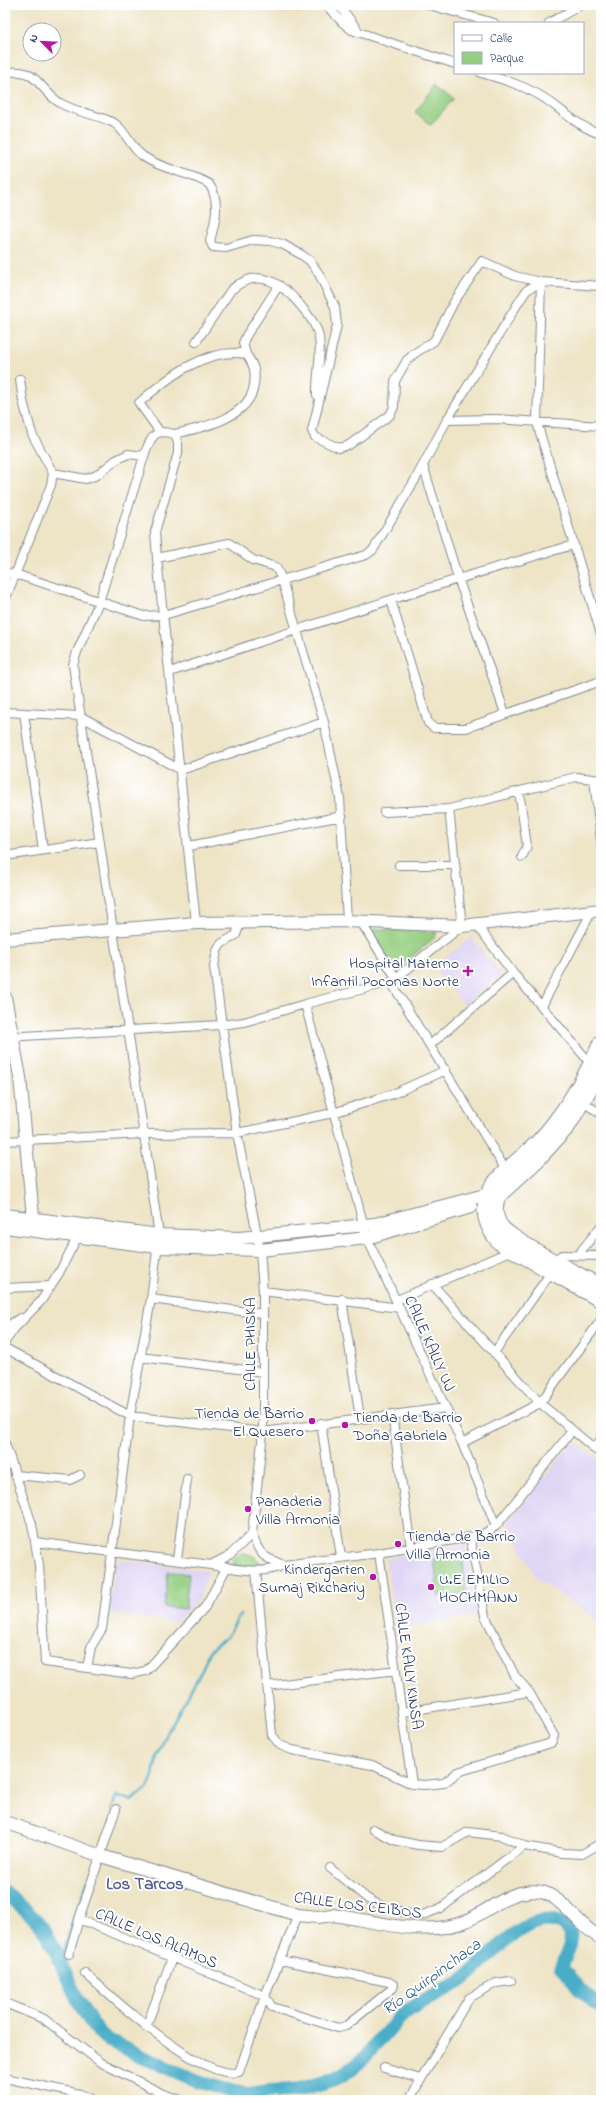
<svg xmlns="http://www.w3.org/2000/svg" width="606" height="2105" font-family="'Indie Flower',sans-serif">
  <style>
    .built { fill: #dfd5f5 }
    .green { fill: #96cf82; stroke: #587f70 }
    .lines { fill: none; stroke-linecap: round; stroke-linejoin: round }
    .stream { stroke: #49adc8; stroke-width: 2.5 }
    .river { stroke: #49adc8; stroke-width: 14 }
    .street-casing { stroke: #848a92; stroke-width: 10 }
    .secondary-casing { stroke: #848a92; stroke-width: 14 }
    .highway-casing { stroke: #848a92; stroke-width: 17 }
    .street { stroke: #fff; stroke-width: 8 }
    .secondary { stroke: #fff; stroke-width: 12 }
    .highway { stroke: #fff; stroke-width: 15 }
    .poi-dot { fill: #b5179e; stroke: #fff; stroke-width: 1.5 }
    .labels { text-anchor: middle; stroke-width: 4; stroke-linejoin: round; paint-order: stroke }
    .poi-label { font-size: 16px; fill: #1b2f5e; stroke: #fff; text-anchor: start }
    .street-label { font-size: 16px; fill: #1b2f5e; stroke: #fff }
    .neighbourhood-label { font-size: 17px; font-weight: bold; fill: #545e90; stroke: #fff }
    .water-label { font-size: 17px; font-style: italic; fill: #2d6188; stroke: #fff }
  </style>
  <rect width="100%" height="100%" fill="#fff"/>
  <filter id="ink" filterUnits="userSpaceOnUse"><feTurbulence type="fractalNoise" baseFrequency=".025" numOctaves="2"/><feDisplacementMap in="SourceGraphic" scale="8" xChannelSelector="R" yChannelSelector="G"/><feConvolveMatrix kernelMatrix="1 2 1 2 8 2 1 2 1" color-interpolation-filters="sRGB"/></filter>
  <filter id="wash" filterUnits="userSpaceOnUse"><feTurbulence type="fractalNoise" baseFrequency=".012" numOctaves="4" result="noise"/><feDisplacementMap in="SourceGraphic" scale="16" xChannelSelector="R" yChannelSelector="G"/><feGaussianBlur stdDeviation="0.9" result="paint"/><feColorMatrix in="noise" values="0 0 0 0 0 0 0 0 0 0 0 0 0 0 0 0 0 1.4 0 .05"/><feComposite in="paint" operator="in"/></filter>
  <g filter="url(#wash)">
    <rect width="100%" height="100%" fill="#eee4c6"/>
    <path class="built" d="M471,937l30,38 -37,30 -30,-38z
      M574,1441l27,21v161l-65,-45 -28,-56z
      M465,1545l13,70 -82,14 -10,-70z
      M116,1560l92,11 -9,27 -22,24 -65,-8 -3,-4z"/>
    <path class="green" d="M437,84l17,14 -23,27 -16,-13z
      M375,929l62,3 -3,6 -39,32 -3,-3 -19,-34z
      M241,1553c7,0 15,3 19,10l-3,3h-25l1,-7z
      M462,1555l4,38 -28,3 -4,-38z
      M168,1572l21,2 -4,35 -21,-2z"/>
    <g class="lines">
      <path class="stream" d="M112,1809l4,-13 15,5 17,-13 5,-12 4,-20 10,-23 35,-63 7,-19 18,-14 13,-22
        M60,1960l28,-80
        M277,2090l1,10"/>
      <path class="river" d="M5,1892c13,12 30,24 40,39 19,31 34,89 64,110 11,3 21,10 32,15 33,15 70,33 106,38 7,0 14,-2 21,-3 10,-1 20,0 30,-2 14,-3 33,-7 46,-15 24,-15 39,-41 60,-60 17,-15 38,-21 57,-33 27,-18 63,-73 99,-58 21,9 6,31 1,44l19,23 21,17"/>
    </g>
  </g>
  <g filter="url(#ink)">
    <g class="lines">
      <g class="street-casing">
        <path id="street" d="M326,5l17,18 9,7 103,34
          M339,5l18,24
          M429,5l65,18
          M549,23l32,-18
          M5,73c32,-7 33,16 55,30 17,10 37,11 54,20 13,8 15,24 30,34 19,13 45,15 65,27 12,17 6,39 1,57l3,6 13,1 27,-8 17,1 12,3 20,11 8,6 9,13 16,33 2,18 -25,106 3,6 24,11 10,-3 41,-30 4,-8 1,-26 12,-21 8,-7 19,-12 20,-39 28,-41 33,15 26,6 60,4
          M481,73c21,6 41,12 60,23 21,13 36,31 60,38
          M541,282l-4,141 64,211
          M196,342l35,-52c27,-24 51,-7 70,16 7,9 16,19 18,31 3,19 -3,40 -2,58
          M246,354l-3,-11 3,-7 33,-51
          M447,420l49,-1 105,7
          M160,432l-21,-29c28,-25 67,-56 107,-49 8,11 10,17 8,31 -4,33 -52,43 -80,49
          M423,465l35,113 47,135
          M53,473l33,6 11,-4 19,-15 12,-6 16,2
          M157,558l39,365
          M5,573l10,1 129,42 20,-1 202,-60 7,-5 42,-70 32,-60 73,-120 7,-10 14,-8
          M5,600l46,-115 2,-12 -21,-39 -9,-33 -3,-22
          M391,600l37,123 6,5h32l135,-47
          M170,672c133,-45 267,-88 403,-127
          M5,712l75,4 101,54 143,-48
          M24,713l19,137
          M594,779l7,62
          M519,791l8,55 -5,11
          M384,812l65,-3 127,-32 25,3
          M189,846l153,-30
          M5,856l95,-14
          M399,865h56
          M361,922l35,56
          M240,923l-4,12 -15,9 -4,7 -3,16 23,166 23,117 3,41v141l-11,102c7,21 12,24 32,31
          M476,924l37,49
          M391,982l116,190
          M305,1004l62,234 95,205 34,83
          M542,1006l50,-95
          M5,1037l216,-12 23,-3 61,-18 86,-22 71,-56 -13,-117
          M430,1045l83,-72 78,91
          M580,1100l21,14
          M5,1141l140,-7 92,-1 96,-20 60,-19 53,-24
          M577,1256l24,-30
          M554,1260l8,-5 39,1
          M432,1284l108,119 61,51
          M5,1288l46,-2
          M263,1291l137,17
          M151,1299l112,15
          M342,1299l18,119
          M397,1300l116,-50
          M5,1328l15,-10
          M5,1342l9,-13 27,-28 18,-28 20,-39
          M5,1348l125,68 133,16 182,-24
          M494,1353l58,-82
          M140,1357l123,15
          M392,1414l19,134
          M321,1423l20,134
          M5,1443l27,81 7,41 6,97 86,12 15,-3 59,-64 22,-40
          M462,1443l78,-40 61,-83
          M594,1449l7,-10
          M15,1475l55,5 10,-5
          M35,1542l176,23 19,-10 22,-21
          M379,1553l33,231
          M177,1560l10,-81
          M211,1565c25,3 50,11 73,0l95,-12 103,-18 14,-9 76,-95
          M256,1571l16,164 8,10 12,5 80,15 40,19 12,1 20,-2 14,-11 93,-29 3,-7 -25,-44 -14,-16 -30,-60 -15,-79
          M87,1668l4,-21 11,-18 28,-213 21,-117 8,-64 -86,-570 4,-13 22,-50 47,-152c6,-15 10,-21 28,-16l4,8v11l-23,79 2,26 72,-15 24,17 23,7 6,13 42,142 16,76 7,123
          M267,1686l129,-16
          M402,1712l127,-20
          M116,1809l-37,110 186,77 7,11 66,21 8,-2 47,-38 1,-3 -5,-3 -109,-22
          M373,1829l21,11 24,5 24,2 26,-15 34,4 22,10 39,7 19,1 19,-11
          M330,1868l38,31 11,6 34,10h10l18,-7 83,-62
          M69,1954l10,-35
          M85,1973c26,24 119,109 154,99l26,-76 33,-81
          M5,2003l39,16 56,43 63,32 18,6
          M146,2027l26,-69
          M384,2068l36,11
          M5,2078l75,16 13,6
          M409,2100l60,-102 27,-15 15,-2"/>
      </g>
      <g class="secondary-casing">
        <path id="secondary" d="M5,939l191,-16 151,-2 115,5 139,-16
          M5,997l15,80 14,151
          M5,1215l154,20 80,3 136,-14 106,-28 15,-1
          M5,1227l153,20 102,3 107,-12 104,-31
          M5,1822l96,34 197,59 20,2 14,-2c43,5 89,23 132,7 24,-10 49,-36 78,-30 22,6 37,35 59,46"/>
      </g>
      <g class="highway-casing">
        <path id="highway" d="M601,1043c-16,35 -36,70 -62,98 -15,16 -42,33 -51,53 -7,17 -1,34 11,48l102,58
          M601,1069l-33,57 -31,34 -39,36c-4,10 -4,20 2,29 9,15 82,51 101,62"/>
      </g>
      <use href="#street" class="street"/>
      <use href="#secondary" class="secondary"/>
      <use href="#highway" class="highway"/>
    </g>
  </g>
  <g class="poi-dot">
    <path d="M466 965h4v4h4v4h-4v4h-4v-4h-4v-4h4z"/>
    <circle cx="312" cy="1421" r="4"/>
    <circle cx="345" cy="1425" r="4"/>
    <circle cx="248" cy="1509" r="4"/>
    <circle cx="398" cy="1544" r="4"/>
    <circle cx="373" cy="1577" r="4"/>
    <circle cx="431" cy="1587" r="4"/>
  </g>
  <g class="labels">
    <g class="poi-label">
      <text x="459" y="968" text-anchor="end">Hospital Materno<tspan x="459" dy="18">Infantil Poconas Norte</tspan></text>
      <text x="304" y="1418" text-anchor="end">Tienda de Barrio<tspan x="304" dy="18">El Quesero</tspan></text>
      <text x="353" y="1422">Tienda de Barrio<tspan x="353" dy="18">Doña Gabriela</tspan></text>
      <text x="256" y="1506">Panaderia<tspan x="256" dy="18">Villa Armonia</tspan></text>
      <text x="406" y="1541">Tienda de Barrio<tspan x="406" dy="18">Villa Armonia</tspan></text>
      <text x="365" y="1574" text-anchor="end">Kindergarten<tspan x="365" dy="18">Sumaj Rikchariy</tspan></text>
      <text x="439" y="1584">U.E EMILIO<tspan x="439" dy="18">HOCHMANN</tspan></text>
    </g>
    <g class="street-label">
      <text transform="translate(431 1343) rotate(66)" y="6">CALLE KALLY UJ</text>
      <text transform="translate(249 1344) rotate(-90)" y="6">CALLE PHISKA</text>
      <text transform="translate(410 1666) rotate(82)" y="6">CALLE KALLY KINSA</text>
      <text transform="translate(358 1904) rotate(7)" y="6">CALLE LOS CEIBOS</text>
      <text transform="translate(157 1937) rotate(23)" y="6">CALLE LOS ALAMOS</text>
    </g>
    <g class="neighbourhood-label">
      <text x="145" y="1889">Los Tarcos</text>
    </g>
    <g class="water-label">
      <text transform="translate(431 1976) rotate(-36)" y="6">Río Quirpinchaca</text>
    </g>
  </g>
  <rect width="606" height="2105" fill="none" stroke="#fff" stroke-width="20"/>
  <rect x="454" y="22" width="130" height="52" fill="#ffffff" stroke="#a4acbf"/>
  <rect x="462" y="35" width="20" height="6" fill="#ffffff" stroke="#a4acbf"/>
  <text x="490" y="42" font-size="12" fill="#1b2f5e">Calle</text>
  <rect x="462" y="52" width="20" height="12" fill="#96cf82" stroke="#a4acbf"/>
  <text x="490" y="62" font-size="12" fill="#1b2f5e">Parque</text>
  <g transform="translate(42 42) rotate(294)"><circle r="19" fill="#ffffff" stroke="#a4acbf"/>
  <path d="M0-3L7 15L0 10L-7 15Z" fill="#b5179e"/>
  <text y="-6" font-size="11" font-weight="bold" text-anchor="middle" fill="#1b2f5e">N</text>
  </g>
</svg>
